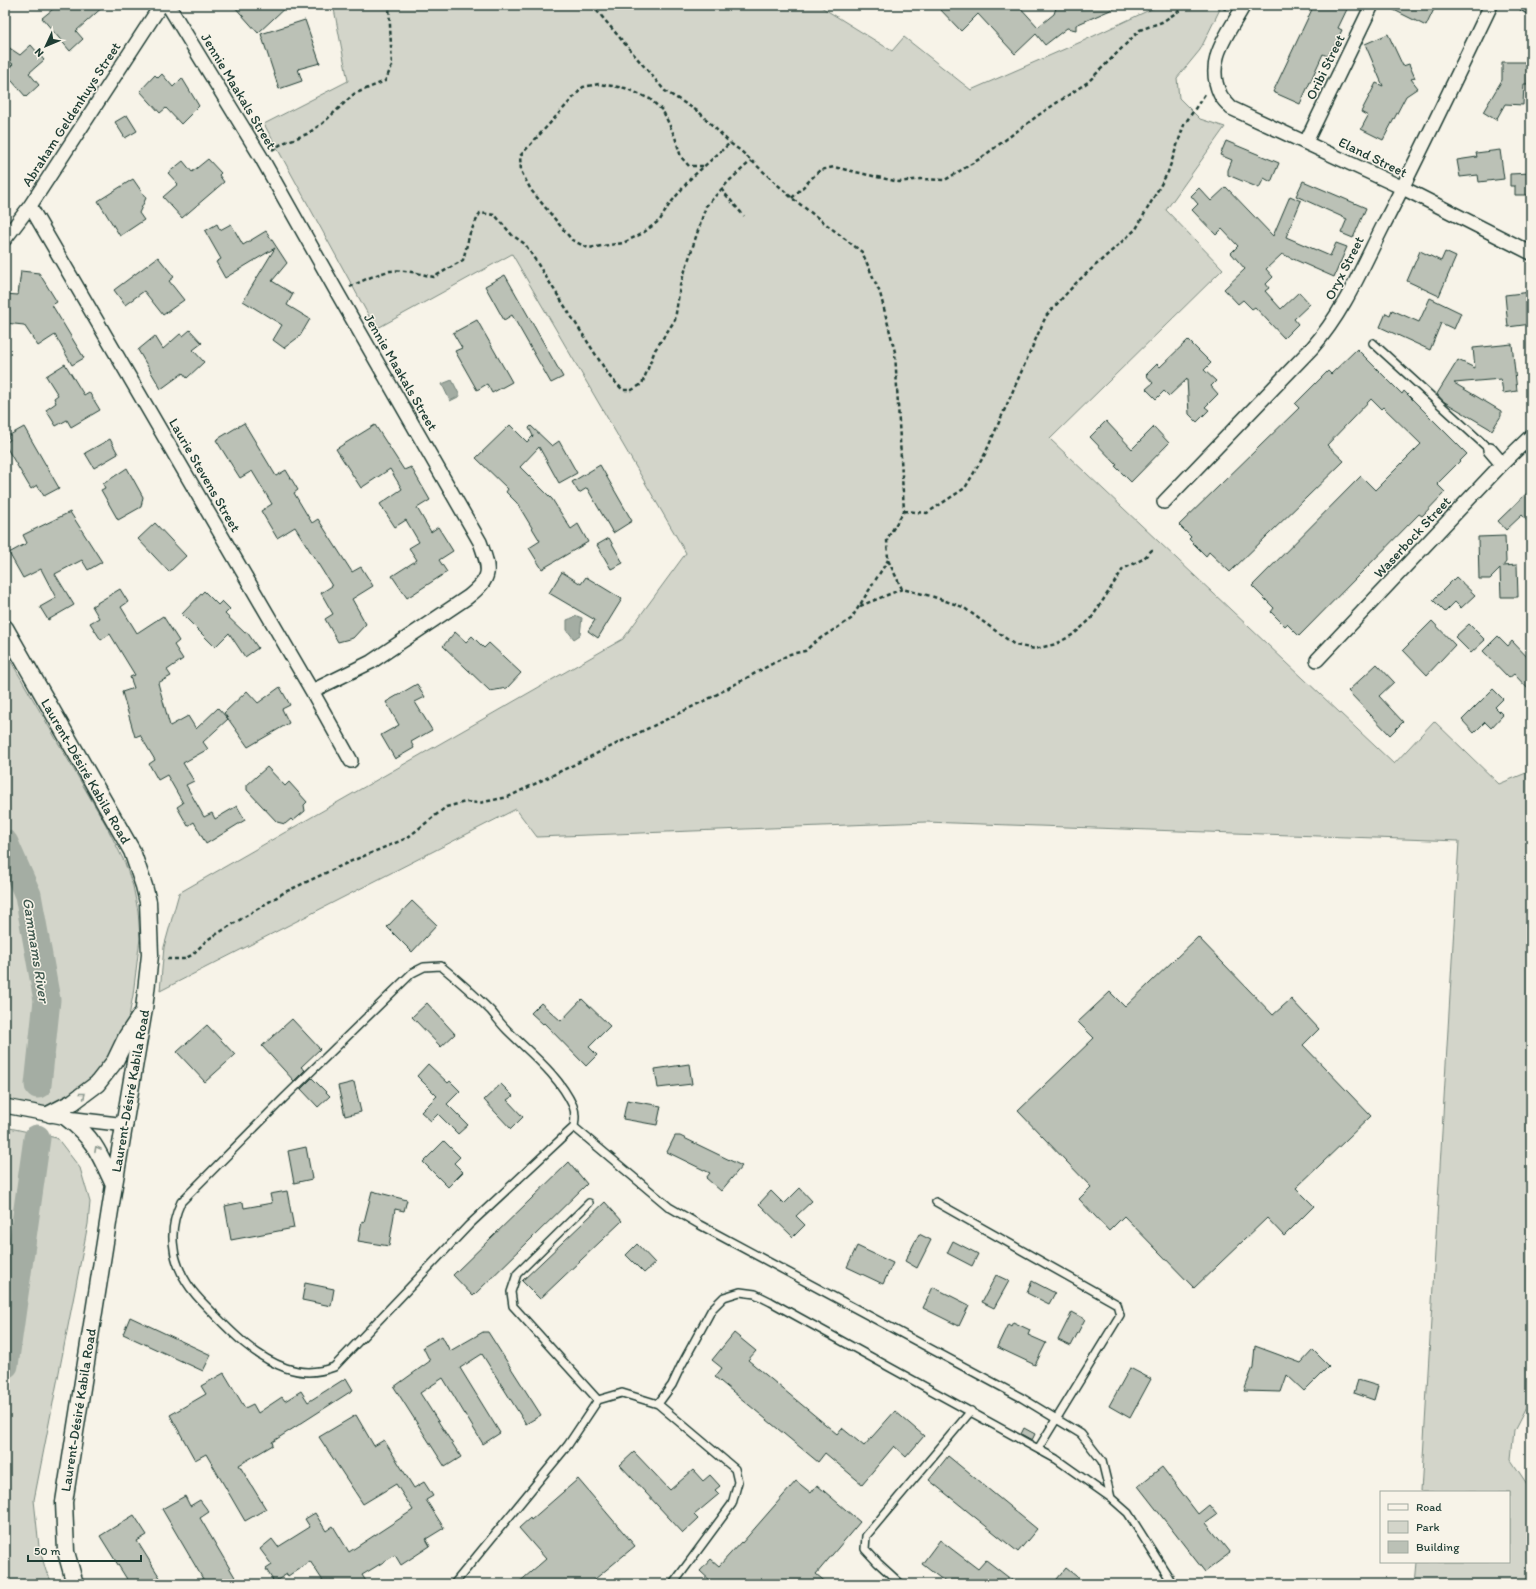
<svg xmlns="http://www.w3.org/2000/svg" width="1536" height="1589" font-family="Itim,sans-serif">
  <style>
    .green { fill: #d3d5ca; stroke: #79897f }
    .water { fill: #a4ada3; stroke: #6f8077 }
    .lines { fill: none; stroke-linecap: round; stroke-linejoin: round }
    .river { stroke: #a4ada3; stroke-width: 27 }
    .building { fill: #bbc1b6; stroke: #1f3d34 }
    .service-casing { stroke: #1f3d34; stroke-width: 10 }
    .minor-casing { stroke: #1f3d34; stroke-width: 16 }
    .tertiary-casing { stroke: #1f3d34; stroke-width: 19 }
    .path { stroke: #1f3d34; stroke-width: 2.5; stroke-dasharray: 4 3; stroke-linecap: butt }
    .service { stroke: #f7f3e8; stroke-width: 7 }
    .minor { stroke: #f7f3e8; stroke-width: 13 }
    .tertiary { stroke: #f7f3e8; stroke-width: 16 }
    .oneway { stroke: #8b988e }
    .labels { text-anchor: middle; stroke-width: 3; stroke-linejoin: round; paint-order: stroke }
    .street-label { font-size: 14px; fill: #1f3d34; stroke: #f7f3e8 }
    .water-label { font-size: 15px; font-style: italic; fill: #405950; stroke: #f7f3e8 }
  </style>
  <rect width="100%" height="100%" fill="#f7f3e8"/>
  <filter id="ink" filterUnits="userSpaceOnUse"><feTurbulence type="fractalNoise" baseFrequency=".025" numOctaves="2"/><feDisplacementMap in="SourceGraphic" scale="8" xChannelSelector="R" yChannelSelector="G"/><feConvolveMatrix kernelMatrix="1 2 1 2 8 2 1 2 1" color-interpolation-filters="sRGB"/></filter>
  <g filter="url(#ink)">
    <path class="green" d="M335,5h483l74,46 12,-14 67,53 112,-49 77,-36h62l-22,45 -23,28 2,20 21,21 25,8 -59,83 57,59 -173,170 344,325 40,-43 65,63 32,-13v627l-17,33 -3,29 20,30v94h-116l2,-22h92v-70h-88l38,-651 -533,-19 -389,15 -21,-28 -356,182 4,-44 15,-54 444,-254 63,-86 -174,-299 -136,75 -112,-205 84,-43 -14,-72z
      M5,651l101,174 19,38 8,23 5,25 2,27 -7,57 -5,27 -13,39 -65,53 -45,-8z
      M5,1127l52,11 23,30 10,34 -2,22 -54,276 5,47 7,24 7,13h-48z"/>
    <path class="water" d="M452,380l8,16 -10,5 -8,-17z
      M577,616l5,2 -2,17 -6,4 -7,-9v-10z"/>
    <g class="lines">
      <path class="river" d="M5,843l23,52 19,105 -9,85
        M5,1365l32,-227"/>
    </g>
    <path class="building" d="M58,5h47l-29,26 7,8 -13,12 -28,-33z
      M233,5h55l-30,28z
      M936,5h82l20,22 16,-13 3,-9h65l-46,20v5l-9,-2 -22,17 -9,-11 -21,20 -37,-40 -17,17z
      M1314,5h35l-11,23 4,2 -13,27 -6,-3 -23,50 -27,-12z
      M1384,5h52l-10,21z
      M305,20l15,43 -22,6 4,12 -23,8 -18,-55z
      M1388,34l15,32 6,-2 6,14 -4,1 7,9 -12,8 -23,44 -22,-11 7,-13 -7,-4 15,-29 7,3 -18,-42z
      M5,45l15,10 11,-10 13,15 -15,13 10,12 -13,12 -21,-24v-2l8,-7 -8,-5z
      M1502,62h29v22h-7l-1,21 -18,-1 -9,16 -13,-8 19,-32z
      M162,74l11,13 9,-9 17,28 -18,18 -15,-16 -6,5 -20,-22 15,-16 3,3z
      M127,115l10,16 -12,7 -10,-16z
      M1226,141l53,22 -8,19 -7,-4 -5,10 -31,-13v-5l4,-10 -12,-5z
      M1500,150l4,29 -25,3 -1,-7 -18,2 -3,-17 20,-3 -1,-4z
      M208,159l13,14 -2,2 5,7 -42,36 -19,-21 15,-13 -10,-11 15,-12 9,11z
      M1531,173v22h-16v-9h-5v-12z
      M133,179l13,19 -7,15 5,7 -24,16 -22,-35z
      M1303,181l63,27 -13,30 -12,-5 6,-14 -51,-23z
      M1226,187l47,49 17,-40 11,5 -15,36 44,19 6,-13 11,4 -13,30 -52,-23 -16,15 7,8 -7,7 3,4 -4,3 16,18 18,-17 11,12 -16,15 4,5 -14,14 -29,-31 -3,2 -9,-9 -5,4 -14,-15 21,-20 -14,-16 7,-7 -16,-17 -6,6 -24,-25 6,-6 -7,-8 8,-8 12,13z
      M217,224l3,6 11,-6 12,21 23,-14 21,32 -15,18 21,13 -6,11 23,14 -10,17 -16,12 -11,-8 9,-15 -39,-24 32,-53 -50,30 -9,-16 5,-3 -16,-28z
      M1420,251l21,10 4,-9 11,5 -17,39 -32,-15z
      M158,257l16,20 -5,4 15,19 -21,15 -19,-24 -19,14 -11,-15z
      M21,271l18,2 18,29 -5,3 32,53 -12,7 -17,-30 -17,11 -14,-21 -19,-2v-29l13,1z
      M505,275l58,102 -12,6 -39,-68 -8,5 -19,-34z
      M1531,292v32l-23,3 -3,-32z
      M1430,298l31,15 -7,16 -13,-6 -11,27 -50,-23 6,-14 4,2 2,-5 27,12z
      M477,320l35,62 -20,11 -5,-9 -10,6 -22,-39 7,-3 -9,-15z
      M190,330l12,13 -9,7 11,12 -17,16 -4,-5 -22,16 -23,-39 17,-14 8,13 17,-15 3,2z
      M1188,340l23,23 -7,7 12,11 -5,5 7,8 -13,13 4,3 -12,12 -8,-8 -2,-35 -18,17 -5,-5 -8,8 -10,-10 7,-6 -7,-8 11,-11 3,3z
      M1512,344l5,47 -14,2 -2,-14 -47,4 47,28v5l-9,14 -49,-29 -6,-7 21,-34 17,8 -2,-20z
      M1357,349l45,45 2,-3 63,63 -30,30 8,8 -23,24 -3,-2 -120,122 -12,-12 -2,2 -14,-14 3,-4 -22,-22 109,-110 14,14 46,-46 -38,-37 -2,2 -10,-10 -44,46 17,16 -114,111 -21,-20 -3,4 -17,-17 2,-2 -12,-12 120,-117 -4,-4 33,-33 3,3z
      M65,364l19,31 5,-3 11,18 -29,17 -4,-7 -11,6 -10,-16 10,-7 -2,-5 4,-3 -12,-19z
      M1106,421l26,28 22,-22 15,16 -38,39 -16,-16 2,-1 -27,-28z
      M244,423l32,53 10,-6 12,20 -4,3 18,30 6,-4 34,53 9,-5 12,19 -21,13 14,25 -13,14 -15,4 -13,-23 8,-5 -12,-21 11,-7 -37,-59 -18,11 -16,-27 11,-7 -20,-33 -12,7 -24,-38z
      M375,425l29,45 7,-3 19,33 -13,8 14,24 7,-5 15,24 -14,9 8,12 -40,26 -15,-22 25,-16 -8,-12 10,-6 -13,-22 -11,7 -15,-23 22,-15 -12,-20 -29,19 -25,-39z
      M510,425l17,17 6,-6 -4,-8 2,-2 21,20 7,-5 18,32 -18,10 -20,-36 -19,20 32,32 19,30 7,-5 10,18 -46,27 -13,-21 11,-7 -23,-38 -11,-11 2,-3 -32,-31z
      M24,427l35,61 -15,8 -7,-11 -6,4 -26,-44v-2l5,-3 -2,-4z
      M110,439l8,15 -24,14 -9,-15z
      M600,465l32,56 -19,12 -26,-45 -8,5 -7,-11z
      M127,468l16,29 -2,10 -23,13 -17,-30 4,-2 -2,-4z
      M1531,489v36l-9,-10 -16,15 -8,-9z
      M70,512l32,50 -14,8 -6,-10 -27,14 19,31 -26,15 -8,-13 16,-9 -15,-29 -18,9 -14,-25 18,-10 -4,-8z
      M155,523l31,33 -17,16 -31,-33z
      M1505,536l1,26 -3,4 14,-1 1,32h-17l-1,-28 -10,10h-11l-1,-42z
      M609,538l14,25 -12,6 -14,-24z
      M562,572l19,12 5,-7 36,22 -24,39 -10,-7 7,-11 -46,-27z
      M1456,577l19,18 -14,13 -6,-6 -10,10 -12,-12z
      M120,589l8,13 -7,5 16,26 26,-17 16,25 -5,4 9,14 -16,11 4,6 -13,7 12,43 18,-10 8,13 22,-21 10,11 -25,23 5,7 -25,14 11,18 -8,4 18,32 8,-4 3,6 22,-13 8,14 -39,24 -12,-22 -6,4 -11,-19 6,-4 -16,-28 -9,5 -9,-16 6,-4 -15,-25 -5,2 -13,-45 12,-4 -4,-11 5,-2 -25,-41 -9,6 -11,-17 9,-5 -7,-12z
      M204,591l14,14 4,-4 8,8 -5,5 20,19 2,-1 11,16 -13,9 -16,-24 -14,14 -33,-33z
      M1432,621l23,24 -28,30 -24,-25z
      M1469,624l16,16 -14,13 -16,-16z
      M455,632l11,10 6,-6 12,12 5,-5 32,30 -14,15 -17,3 -47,-45z
      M1498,636l10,10 4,-5 19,20v31l-17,-18 -5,4 -26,-27z
      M1377,664l17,18 -15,14 24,26 -13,13 -42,-44z
      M417,684l8,13 -10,5 17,28 -21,12 3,6 -19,11 -14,-24 18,-10 -13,-23z
      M280,687l10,18 -8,4 7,14 -41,24 -24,-34 23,-22 11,12z
      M1493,689l10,10 -8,8 8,8 -12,13 -6,-6 -11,11 -12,-13z
      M267,767l18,19 4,-4 18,20 -3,3 1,6 -12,10 -2,-2 -6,5 -8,-2 -30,-32v-5z
      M412,901l25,24 -25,27 -25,-25z
      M1198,937l75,78 18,-16 28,30 -16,16 68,71 -75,72 18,18 -30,30 -17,-18 -73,70 -70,-72 -15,15 -30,-32 12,-12 -73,-76 76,-73 -16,-16 32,-30 15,15z
      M582,999l28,27 -21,21 8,8 -11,11 -42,-43 -1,1 -12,-11 10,-10 20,18z
      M427,1003l28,31 -14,13 -29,-30z
      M292,1019l28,30 -19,18 4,3 -11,11 -32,-35z
      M207,1025l28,30 -30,27 -28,-30z
      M428,1064l20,19 2,-2 10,10 -13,13 21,21 -10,9 -20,-20 -7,7 -10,-9 16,-16 -20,-20z
      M689,1064l3,20 -34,4 -3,-19z
      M312,1078l18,18 -12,11 -17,-18z
      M354,1082l7,30 -16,4 -7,-30z
      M501,1084l12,12 -6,4 16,17 -12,12 -27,-29z
      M627,1100l34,6 -4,19 -34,-6z
      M675,1136h5l62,30 -21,25 -15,-13 4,-5 -43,-21z
      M444,1141l16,16 -6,6 9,9 -15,15 -25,-25z
      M306,1147l6,32 -18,4 -6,-32z
      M569,1162l18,22 -114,112 -20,-21z
      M800,1188l12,13 -16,15 9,9 -12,12 -34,-33 12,-13 13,13z
      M287,1191l7,37 -63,12 -6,-34 18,-4 1,6 28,-5 -2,-9z
      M372,1191l35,9 -3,11 -9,-2 -6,37 -31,-5 4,-20 2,1z
      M605,1202l17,19 -82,78 -18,-18z
      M919,1234l12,6 -14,28 -12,-7z
      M953,1241l25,13 -6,12 -25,-13z
      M637,1244l18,19 -11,10 -18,-18z
      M857,1246l36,17 -10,21 -36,-17z
      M996,1275l13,6 -15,27 -12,-6z
      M1032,1281l23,12 -6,11 -22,-11z
      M305,1283l29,6 -3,17 -29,-6z
      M933,1287l36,18 -10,21 -36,-18z
      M1072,1312l13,7 -14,27 -13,-6z
      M130,1317l81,38 -8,16 -80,-37z
      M1013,1322l17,8 -2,5 18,8 -11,22 -38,-18 11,-23 3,2z
      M483,1332h5l53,83 -15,9 -44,-70 -22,14 40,65 -17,11 -40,-66 -23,15 41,64 -16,10 -51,-80 36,-26 -7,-14 19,-11 8,15z
      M734,1333l22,18 -8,9 89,74 5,-6 22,18 31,-35 29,25 -18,21 -12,-11 -32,38 -37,-31 -7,9 -103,-85 7,-9 -10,-8z
      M1255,1346l46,17 12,-13 16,16 -25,25 -17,-16 -6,17 -37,-1 9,-24z
      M1130,1368l21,11 -21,39 -21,-12z
      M224,1373l21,35 8,-4 5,9 24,-16 3,4 16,-10 7,11 38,-24 7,12 -81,52 1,3 -34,20 27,44 -21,12 -39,-67 -11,6 -25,-45 36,-21 -5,-8z
      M1358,1380l20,6 -4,14 -20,-7z
      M356,1415l18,31 10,-6 30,48 10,-6 9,14 -7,4 18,28 -18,11 4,7 -29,19 -6,-10 -33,20 6,9h-43l-15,-23 -22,15 -1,-2 -13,8 -8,-13 6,-4 -12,-16 12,-10 6,8 32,-20 -5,-8 10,-6 11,18 7,-5 16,26 64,-42 -17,-26 -33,20 -44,-67z
      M1024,1428l11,6 -3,6 -11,-6z
      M634,1452l36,38 23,-20 10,11 7,-6 10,11 -5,4 4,4 -25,21 4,4 -15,14 -63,-68z
      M948,1456l89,73 -19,23 -89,-72z
      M1162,1467l36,47 11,-9 8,10 -11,8 24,30 -25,19 -67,-86z
      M578,1479l57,67 -46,38h-72l29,-25 -27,-31 11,-10 1,2z
      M796,1481l15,12 6,-8 43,37 -44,52 12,10h-114l-14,-13 11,-12 8,7 22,-24 1,1z
      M185,1496l5,10 10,-6 9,12 -9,6 39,66h-33l-44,-75z
      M134,1515l13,20 -10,6 27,43h-34l-30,-48z
      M940,1540l38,29 8,-9 31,24h-69l-26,-20z
      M1066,1568l20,16h-33z"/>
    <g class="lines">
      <g class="service-casing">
        <path id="service" d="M1373,343l117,107
          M441,966c17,14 34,29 50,45 5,6 10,13 16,19 23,23 52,45 66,76 3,7 2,14 1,21l-105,98 -135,142c-16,6 -31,7 -48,1 -31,-11 -55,-36 -77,-59 -8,-8 -16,-16 -22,-26 -6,-9 -12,-23 -13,-34 -3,-17 0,-32 7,-47l103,-104 128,-125 12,-6z
          M574,1127l95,80 31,18 322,173 59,36 21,27 9,37
          M936,1202l181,102 3,11 -82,134
          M589,1203l-72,71 -6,18 2,14 85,94
          M658,1404l77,65 3,13 -6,22 -59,80
          M454,1584l114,-139 30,-45 24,-7 36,11 14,-19 9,-19 31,-57 12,-12 16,-5 15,2 16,8 285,157 55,39 17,15 45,71
          M901,1584l-23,-21 -13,-14 1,-13 105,-125"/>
      </g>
      <g class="minor-casing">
        <path id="minor" d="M168,5l93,152 77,137 142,248c10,28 13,35 -12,55l-97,65 -59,29
          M1244,5c-15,28 -40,55 -24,89 2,5 8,10 11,14l172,80 128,65
          M1526,5l5,3
          M1306,142l66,-137
          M30,206l282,485 39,70
          M5,239l25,-33 131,-201
          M1490,450l12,14
          M1164,502l148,-154c31,-35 49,-78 70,-120 38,-74 73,-148 109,-223
          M1317,660l185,-196 29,-28
          M5,1106l62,12 59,7"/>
      </g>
      <g class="tertiary-casing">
        <path id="tertiary" d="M5,628l127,223 12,35 4,16 2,53 -6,54 -30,176 -50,317 2,50 9,32
          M50,1114l23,-12 24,-18 18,-23 12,-25 14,-21
          M67,1118c27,20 33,37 47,67"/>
      </g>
      <path class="path" d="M592,5l73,86 34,21 31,31
        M1216,5l10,4
        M272,150l11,-7 24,-9 16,-11 31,-29 31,-13 7,-15 -3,-61
        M703,166h-14l-8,-9 -6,-20 -12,-26 -13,-12 -25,-11 -26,-4 -16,3 -63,69 1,15 10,19 41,50 16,8 35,-5 20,-10 17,-13 9,-15 21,-26 40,-36 11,8 51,47 70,54 18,41 15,59 9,159 -17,28 1,21 14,29 29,7 32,11 52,38 20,4 21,-5 18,-10 17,-15 32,-50 20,-10 10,-10
        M721,189l23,27
        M792,198l28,-28 14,-3 65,15 22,-3 24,1 36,-22 59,-44 48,-32 52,-52 22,-8 26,-17
        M350,287c9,-5 29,-14 40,-16 15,-2 30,3 44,6l29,-17 7,-27 10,-20 15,2 17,20 13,9 85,133 13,13h9l10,-6 13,-34 20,-30 5,-34 26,-80 24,-26 21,-19
        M904,511l23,2 38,-25 20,-34 61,-138 31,-34 59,-53 32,-57 16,-47 21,-31
        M860,606l42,-17
        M167,959h17l8,-4 15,-15 78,-48 62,-29 60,-25 39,-31 19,-5 14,1 29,-6 204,-100 78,-43 15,-3 11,-10 35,-22 37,-59"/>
      <use href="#service" class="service"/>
      <use href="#minor" class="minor"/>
      <use href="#tertiary" class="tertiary"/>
    </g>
    <defs><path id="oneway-chevron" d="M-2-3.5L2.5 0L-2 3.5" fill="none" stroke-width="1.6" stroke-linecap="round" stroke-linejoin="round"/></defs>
    <g class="oneway">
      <use href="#oneway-chevron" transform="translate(83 1095) rotate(-38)"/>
      <use href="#oneway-chevron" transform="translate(97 1149) rotate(-119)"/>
    </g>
  </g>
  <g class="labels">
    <g class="street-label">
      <text transform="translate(1325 67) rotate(-64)" y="5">Oribi Street</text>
      <text transform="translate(239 91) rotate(59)" y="5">Jennie Maakals Street</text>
      <text transform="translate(71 114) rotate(-57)" y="5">Abraham Geldenhuys Street</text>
      <text transform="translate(1373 157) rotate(26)" y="5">Eland Street</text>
      <text transform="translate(1344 268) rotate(-63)" y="5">Oryx Street</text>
      <text transform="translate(401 372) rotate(60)" y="5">Jennie Maakals Street</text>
      <text transform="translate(205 475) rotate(60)" y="5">Laurie Stevens Street</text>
      <text transform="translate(1412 537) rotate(-47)" y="5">Waserbock Street</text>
      <text transform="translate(86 771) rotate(60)" y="5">Laurent-Désiré Kabila Road</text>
      <text transform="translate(130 1091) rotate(-80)" y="5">Laurent-Désiré Kabila Road</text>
      <text transform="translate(78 1410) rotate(-81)" y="5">Laurent-Désiré Kabila Road</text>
    </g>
    <g class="water-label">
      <text transform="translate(36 950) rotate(81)" y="5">Gammams River</text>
    </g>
  </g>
  <rect width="1536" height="1589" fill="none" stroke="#f7f3e8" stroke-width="20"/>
  <rect x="10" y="10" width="1516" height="1569" fill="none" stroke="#1f3d34" stroke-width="1.5" filter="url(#ink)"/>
  <rect x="1380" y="1491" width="130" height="72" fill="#f7f3e8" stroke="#a1aaa0"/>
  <rect x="1388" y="1504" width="20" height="6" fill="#f7f3e8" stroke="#a1aaa0"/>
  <text x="1416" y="1511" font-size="12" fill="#1f3d34">Road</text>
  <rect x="1388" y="1521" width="20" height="12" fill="#d3d5ca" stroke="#a1aaa0"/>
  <text x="1416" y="1531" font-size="12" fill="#1f3d34">Park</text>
  <rect x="1388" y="1541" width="20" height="12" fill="#bbc1b6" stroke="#a1aaa0"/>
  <text x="1416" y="1551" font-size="12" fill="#1f3d34">Building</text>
  <g transform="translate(46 46) rotate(226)" stroke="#f7f3e8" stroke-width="3" paint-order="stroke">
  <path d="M0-3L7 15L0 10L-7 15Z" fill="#1f3d34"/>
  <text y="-6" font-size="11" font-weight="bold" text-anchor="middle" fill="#1f3d34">N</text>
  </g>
  <path d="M28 1555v6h113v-6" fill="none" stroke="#1f3d34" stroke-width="2"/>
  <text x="34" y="1555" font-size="12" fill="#1f3d34" stroke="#f7f3e8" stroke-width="3" paint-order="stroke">50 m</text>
</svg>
